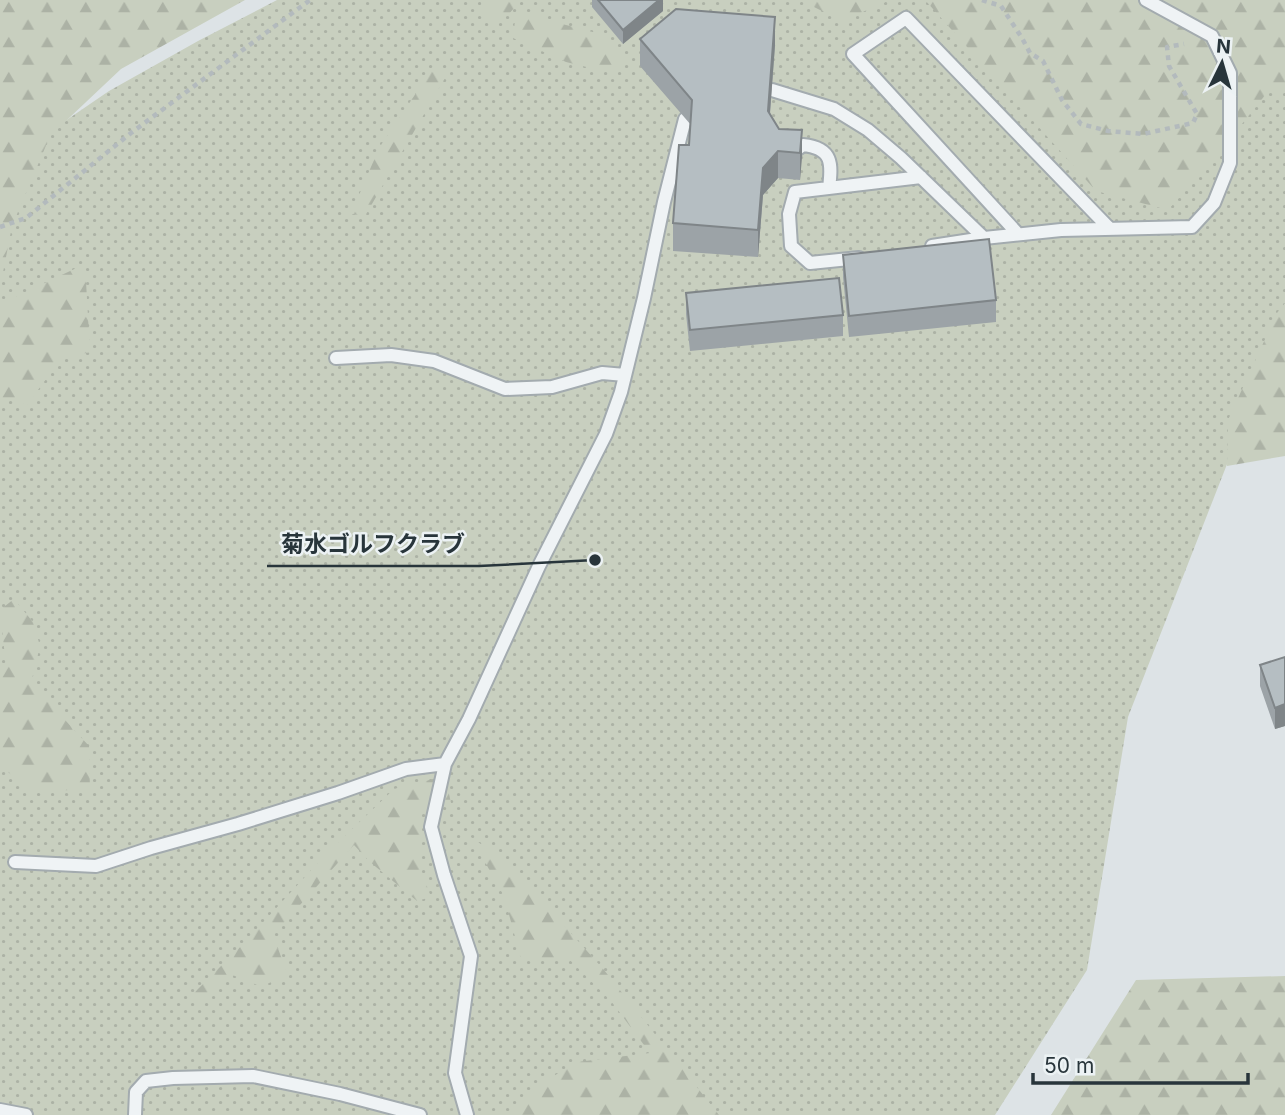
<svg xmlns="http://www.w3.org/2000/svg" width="1285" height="1115" font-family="Inter,'Noto Sans JP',sans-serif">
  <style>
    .grass { fill: url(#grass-dots) }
    .forest { fill: url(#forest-firs) }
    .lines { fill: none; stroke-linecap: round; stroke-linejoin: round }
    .service-casing { stroke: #a3abaf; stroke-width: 16 }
    .path { stroke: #b3babd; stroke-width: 4.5; stroke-dasharray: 5 5; stroke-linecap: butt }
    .service { stroke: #eff3f5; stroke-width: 12 }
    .wall { fill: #9ca3a7 }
    .shaded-wall { fill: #7f8588 }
    .building { fill: #b5bec2; stroke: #7f8588; stroke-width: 2 }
    .leader { fill: none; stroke: #28353b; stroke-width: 2.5 }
    .callout-dot { fill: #28353b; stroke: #ecf2f4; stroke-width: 2.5 }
    .callout-label { font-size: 23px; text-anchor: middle; font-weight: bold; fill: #28353b; stroke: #ecf2f4; stroke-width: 5; stroke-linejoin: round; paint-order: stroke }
  </style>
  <defs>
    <pattern id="grass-dots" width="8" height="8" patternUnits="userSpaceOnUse" patternTransform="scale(1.75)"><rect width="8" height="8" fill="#c8cfbf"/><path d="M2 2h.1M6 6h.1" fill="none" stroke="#acb2a5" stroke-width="1.8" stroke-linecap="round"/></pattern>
    <pattern id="forest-firs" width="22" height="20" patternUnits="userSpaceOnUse" patternTransform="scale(1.75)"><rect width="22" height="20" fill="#c8cfbf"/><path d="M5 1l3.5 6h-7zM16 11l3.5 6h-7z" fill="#acb2a5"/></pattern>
  </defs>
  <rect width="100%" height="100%" fill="#dde3e6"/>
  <path class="grass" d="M277,0h732l276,71v257l-34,75 -123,314 -41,253 -92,145h-995v-862l30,-108 79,-54 89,-50z"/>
  <path class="forest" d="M0,0h245l-124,69 -71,67 -38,90 -12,62z
    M481,0h40l-13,15 -13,7 -12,-9z
    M800,0h90l-48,21z
    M925,0h360v92l-15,-3 -52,65 -50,56 -72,-19z
    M521,10l26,10 57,15 24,27 -21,10 -41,-10 -53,-24 2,-17z
    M435,65l10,13 -80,138 -14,-2 28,-66z
    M85,264l5,88 -30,8 -33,45 -27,-8v-93z
    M1285,303v153l-58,10 1,-46 49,-107z
    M14,599l19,23 7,24 -9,37 58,63 1,45 -60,-2 -30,-23v-94l6,-6 -6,-56z
    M445,776l8,36 -13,-16 -19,17 -2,52 12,32 -14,4 -47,-39 -16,-17 -81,90 14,38 -25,14 -32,-13 -29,28 -12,-4 55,-55 81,-88 69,-66z
    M471,837l39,28 94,105 115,145h-212l20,-23 50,-30 73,-9 -39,-52 -42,-42h-48l-17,-63z
    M1285,976v139h-234l85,-135z"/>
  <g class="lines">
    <g class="service-casing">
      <path id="service" d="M772,90l62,19 34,21 33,28 83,80 77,-8 131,-3 22,-24 16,-40v-90l-18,-37 -66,-36
        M791,154l12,-9c30,3 29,19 26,43
        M1018,234l-165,-180 53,-36 204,211
        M932,246l52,-8
        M859,258l-49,5 -19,-17 -2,-32 6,-22 126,-15
        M336,358l55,-3 43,6 71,28 47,-2 50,-14 23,2
        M15,862l81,4 55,-18 87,-24 100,-31 68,-24 39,-5
        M0,1110l26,5
        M135,1115l1,-23 10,-11 27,-3 80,-2 87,18 80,21
        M467,1115l-12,-42 16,-117 -27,-81 -13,-48 14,-63 24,-45 70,-153 67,-132 15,-42 23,-94 20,-96 21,-83"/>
    </g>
    <path class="path" d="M982,0l19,6 21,32 8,15 13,8 19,39 19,24 27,7 35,3 50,-11 4,-9 -28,-48 -2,-19 17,-3
      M0,227l26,-9 105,-85 179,-133"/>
    <use href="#service" class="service"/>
  </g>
  <path class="wall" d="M592,0h71v11l-40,33 -31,-37z
    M640,39l135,6 -5,69 9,15 23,1 -2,50 -22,-2 -15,17 -5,62 -85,-6v-28l16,-78 2,-20 -51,-59z
    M843,255l153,45v22l-147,15 -6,-60z
    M686,293l157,22v21l-153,15 -4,-37z
    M1285,657v69l-10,3 -15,-43v-21z"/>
  <path class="shaded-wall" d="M659,0h4v11l-40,33v-14z
    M775,17v28l-7,93v-27z
    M802,130v28l-2,22v-27z
    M778,151v27l-15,17 -5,62v-27l5,-62z
    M1285,704v22l-10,3v-21z"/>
  <path class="building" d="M598,0h61l-36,30z
    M676,9l99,8 -7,94 11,18 23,1 -2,23 -22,-2 -15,17 -5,62 -85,-7 6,-78h10l3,-45 -52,-61z
    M989,239l7,61 -147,16 -6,-61z
    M839,278l4,37 -153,15 -4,-37z
    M1285,657v47l-10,4 -15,-43z"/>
  <path class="leader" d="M595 560L479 566H267"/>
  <circle class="callout-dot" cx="595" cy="560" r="7"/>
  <g class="callout-label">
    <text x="373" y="552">菊水ゴルフクラブ</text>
  </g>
  <g transform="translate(1222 63) rotate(5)" stroke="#ecf2f4" stroke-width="5" paint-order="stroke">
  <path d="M0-5L12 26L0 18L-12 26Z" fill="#28353b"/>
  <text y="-10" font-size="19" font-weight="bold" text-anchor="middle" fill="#28353b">N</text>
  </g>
  <path d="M1033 1073v10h215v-10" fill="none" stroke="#28353b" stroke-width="3.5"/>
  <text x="1044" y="1073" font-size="21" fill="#28353b" stroke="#ecf2f4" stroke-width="5" paint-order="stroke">50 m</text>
</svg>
